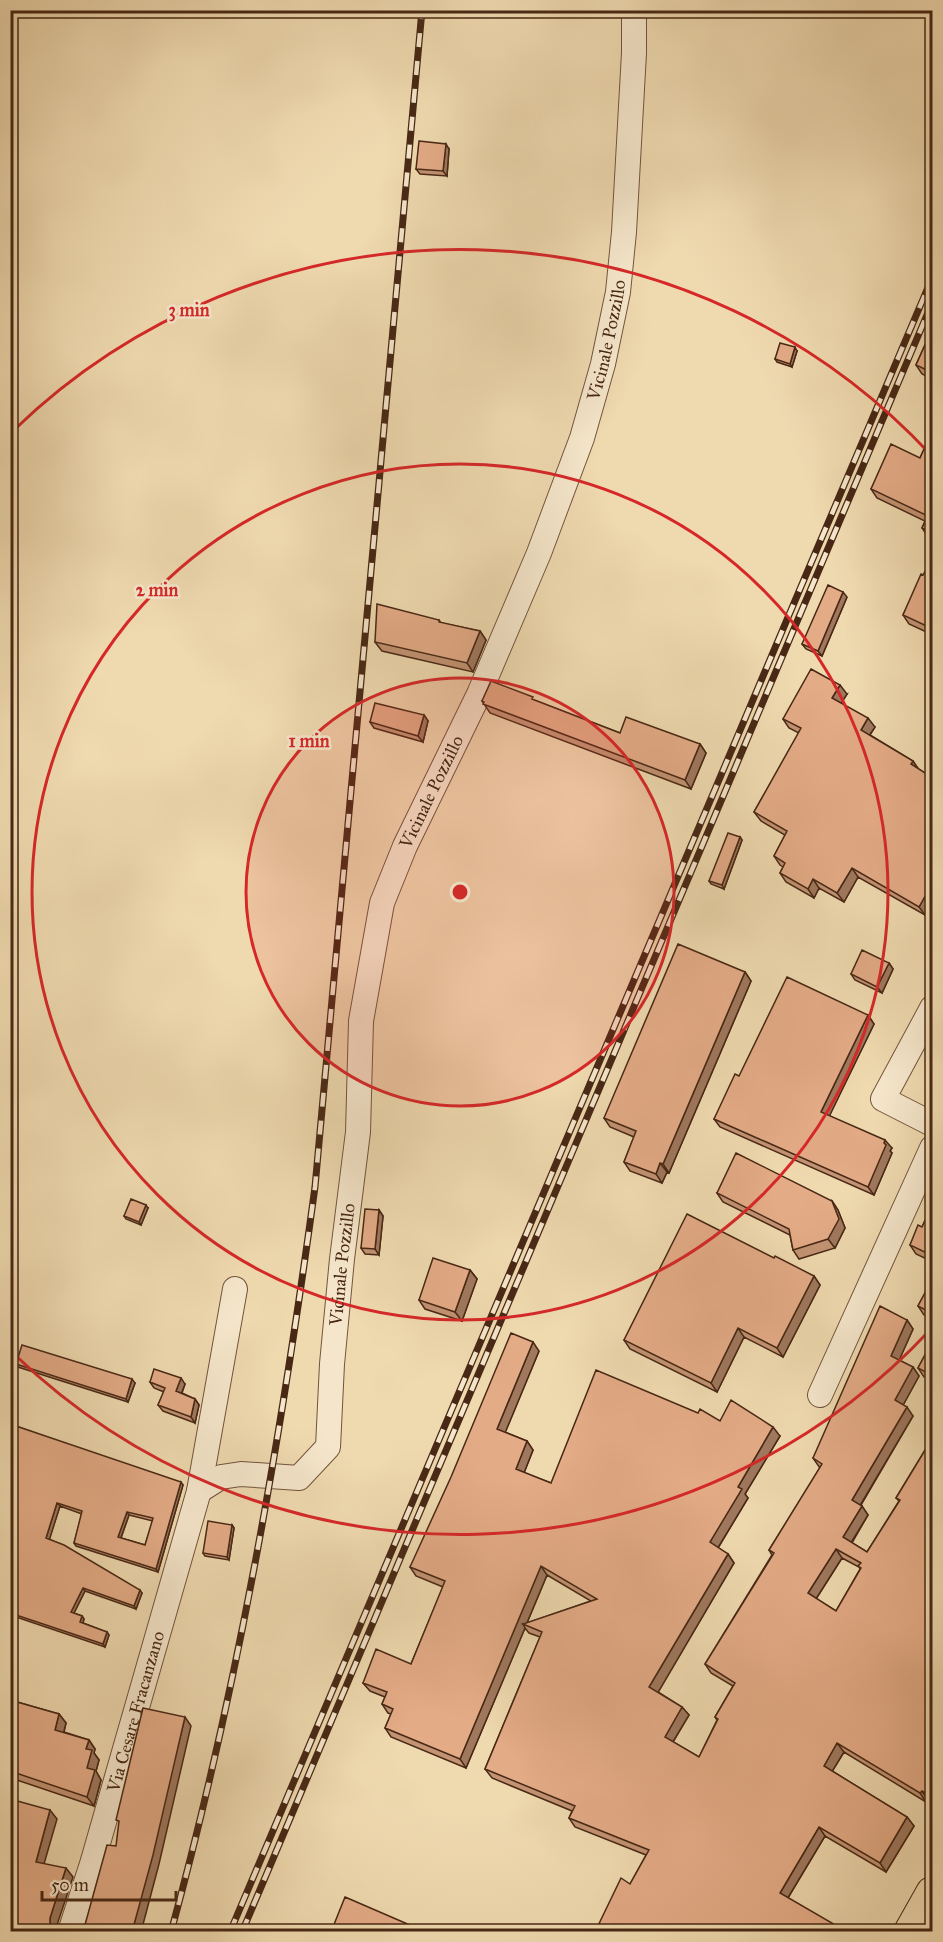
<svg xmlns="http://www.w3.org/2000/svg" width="943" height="1942" font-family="'IM FELL Great Primer',serif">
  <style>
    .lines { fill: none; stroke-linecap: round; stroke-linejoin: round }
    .minor-casing { stroke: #72543c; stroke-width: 26 }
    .major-casing { stroke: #482815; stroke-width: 34 }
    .minor { stroke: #f5e6cb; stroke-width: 24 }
    .major { stroke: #efd9af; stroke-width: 32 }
    .rail-casing { stroke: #482815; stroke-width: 7 }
    .rail { stroke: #f5e6cb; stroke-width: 4.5; stroke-dasharray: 14; stroke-linecap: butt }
    .wall { fill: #c39373; stroke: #482815; stroke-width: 1.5; fill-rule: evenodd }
    .shaded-wall { fill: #9f785e; stroke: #482815; stroke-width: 1.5 }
    .building { fill: #e3ab86; stroke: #482815; stroke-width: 1.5; fill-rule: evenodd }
    .ring { fill: none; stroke: #d62828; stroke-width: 3 }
    .labels { text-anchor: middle; stroke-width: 5; stroke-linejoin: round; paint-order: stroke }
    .street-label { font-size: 18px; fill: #482815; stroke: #f5e6cb }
    .centre { fill: #d62828; stroke: #f5e6cb; stroke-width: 3 }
    .ring-label { font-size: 18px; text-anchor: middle; font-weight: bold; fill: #d62828; stroke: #f5e6cb; stroke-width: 5; stroke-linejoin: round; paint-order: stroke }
  </style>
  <rect width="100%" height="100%" fill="#efd9af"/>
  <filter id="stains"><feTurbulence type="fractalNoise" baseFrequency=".00333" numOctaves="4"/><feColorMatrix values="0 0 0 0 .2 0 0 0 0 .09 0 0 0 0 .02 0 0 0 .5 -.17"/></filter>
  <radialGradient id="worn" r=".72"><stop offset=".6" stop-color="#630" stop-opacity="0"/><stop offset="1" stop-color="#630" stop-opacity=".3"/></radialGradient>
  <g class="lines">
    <g class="minor-casing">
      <g id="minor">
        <path d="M932,1008l-49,91 49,25"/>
        <path d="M820,1395l112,-247"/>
        <path id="s1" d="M199,1491l22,-14 20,-3 58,4 29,-31 4,-83 10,-105 16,-127 3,-111 21,-118 23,-57 74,-152 60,-141 43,-115 21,-74 15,-72 6,-60 10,-179v-43"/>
        <path id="s2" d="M70,1932l22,-68 107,-373 36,-202"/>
      </g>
    </g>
    <g class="major-casing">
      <path id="major" d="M910,1932l22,-39"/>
    </g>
    <use href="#minor" class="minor"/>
    <use href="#major" class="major"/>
    <g class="rail-casing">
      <path id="rail" d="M171,1932c67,-245 110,-495 144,-745l107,-1177
        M230,1932l702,-1654
        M242,1932l690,-1629"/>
    </g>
    <use href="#rail" class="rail"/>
  </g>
  <path class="wall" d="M449,149l-2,27 -27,-2 -4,-5z
    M933,327v52l-11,-5 -6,-9z
    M797,351l-5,16 -15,-5 -2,-3z
    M933,429v110l-5,-2 -6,-9 3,-7 -48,-23 -6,-9 49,-31z
    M933,565v70l-24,-11 -6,-9 20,-40z
    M847,597l-25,59 -16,-7 -4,-5z
    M439,620l2,3 39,8 6,9 -13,32 -91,-21 -7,-9z
    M847,694l-6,9 34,24 -5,8 43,26 6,9 14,8v124l-8,13 -67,-38 -14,25 -25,-14 -5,10 -28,-16 -6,-9 3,-6 -3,-2 -6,-9 11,-21 -24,-14 -7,-9 45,-79 -10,-5 -6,-9z
    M482,701h54l84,32 80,11 6,9 -15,36 -201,-76z
    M424,715l4,6 -5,21 -49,-14 -4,-6z
    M740,837l2,3 -18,49 -13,-5 -2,-3z
    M889,963l4,6 -11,24 -27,-13 -4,-6z
    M745,972l6,9 -82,192 -2,-1 -5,11 -32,-12 -6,-9 10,-25 -24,-10 -6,-9z
    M868,1015l6,9 -45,92 63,32 -2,3 2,2 -18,42 -154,-68 -6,-8 25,-43z
    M717,1193l115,8 6,9 7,18 -10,20 -36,11 -6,-9 -3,-15 -67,-33z
    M933,1203v59l-17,-8 -6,-9 12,-18z
    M148,1208l-7,17 -15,-6 -2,-3z
    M379,1210l4,6 -4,39 -14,-1 -4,-6z
    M774,1258l40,18 6,9 -37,72 -39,-20 -27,55 -87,-43 -6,-9z
    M470,1270l7,9 -15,42 -37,-12 -6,-9z
    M933,1278v42l-9,-5 -6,-9z
    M907,1320l6,9 -14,31 14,7 6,9 -16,29 10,11 -52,89 7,10 -16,28 15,9 32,-51 -3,-3 37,-61v365l-5,-2 -2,2 -82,-50 -12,19 75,46 7,9 -28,46 -61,-36 -37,62 -158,-14 16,-29 -71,-28 -6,-9 3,-7 -80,-33 -7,-9 55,-132 -11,-4 -4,-5 -59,140 -75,-31 -6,-9 6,-14 -3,-1 -6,-9 3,-7 -15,-6 -7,-8 48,-19 32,-77 -27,-11 -6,-9 129,-216 -34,81 22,9 6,9 -9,23 27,10 147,-70 22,8 60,15 -35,58 3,4 -30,50 10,6 6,9 -76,129 24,15 7,8 -16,27 26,15 18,-37 -2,-3 18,-31 -22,-13 -6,-9 67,-109 -3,-5 51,-82 -7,-10zM842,1558l17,9 1,2 -24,42 -20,-12zM547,1575l44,26 -64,22z
    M933,1340v41l-9,-4 -6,-9z
    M16,1364l119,19 -7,19 -110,-35z
    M150,1382l35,2 -3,9 13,6 4,6 -4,18 -32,-12 -5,-6 6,-13 -10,-4z
    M10,1424l173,61 -25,87 -82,-26 -2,-3 8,-29 -22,-8 -11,33 93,54 -6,16 -51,-18 -11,22 8,3 2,3 -1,4 24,9 2,3 -4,12 -95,-32zM129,1515l24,6 -8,24 -24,-7z
    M232,1525l2,3 -5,32 -24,-4 -2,-3z
    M10,1700l49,14 7,9 -2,9 25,8 6,9 -1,4 5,7 -3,11 5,9 -7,26 -83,-28 -1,2z"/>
  <path class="shaded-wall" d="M446,144l3,5 -2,27 -4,-5z
    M795,347l2,4 -5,16 -2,-3z
    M843,592l4,5 -25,59 -4,-5z
    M480,631l6,9 -13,32 -6,-9z
    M840,685l7,9 -8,13 -7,-9z
    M424,715l4,6 -5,21 -5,-6z
    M868,718l7,9 -8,12 -6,-9z
    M700,744l6,9 -15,36 -6,-9z
    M913,761l6,9 -8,-6z
    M740,837l2,3 -18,49 -2,-4z
    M852,868l6,9 -14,25 -7,-9z
    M813,879l6,9 -5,10 -6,-9z
    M933,882v20l-8,13 -6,-8z
    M889,963l4,6 -11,24 -5,-6z
    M745,972l6,9 -82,192 -6,-9z
    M868,1015l6,9 -47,97 -6,-9z
    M885,1140l7,8 -2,3 2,2 -18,42 -6,-8z
    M660,1163l7,9 -5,11 -6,-9z
    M832,1201l6,9 7,18 -10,20 -7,-9z
    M146,1205l2,3 -7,17 -2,-3z
    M379,1210l4,6 -4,39 -4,-6z
    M470,1270l7,9 -15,42 -7,-9z
    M814,1276l6,9 -37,72 -6,-9z
    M907,1320l6,9 -16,36 -6,-9z
    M738,1328l6,9 -27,55 -6,-9z
    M533,1342l6,9 -36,87 -6,-9z
    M913,1367l6,9 -18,33 -6,-9z
    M181,1378l4,6 -5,13 -4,-6z
    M132,1379l3,4 -7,19 -2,-3z
    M195,1399l4,6 -4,18 -4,-6z
    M907,1407l6,9 -55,93 -6,-9z
    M773,1427l7,9 -35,58 3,4 -32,53 -6,-9 28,-55z
    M527,1441l6,9 -11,28 -6,-9z
    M181,1482l2,3 -25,87 -2,-3z
    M57,1503l3,3 -11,35 -3,-3z
    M862,1506l6,9 -19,31 -6,-9z
    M127,1512l2,3 -9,25 -2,-3z
    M232,1525l2,3 -5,32 -2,-3z
    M836,1549l6,9 -28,44 -6,-9z
    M728,1554l6,9 -78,133 -7,-9z
    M541,1566l6,9 -21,50 -3,-1 2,4 -59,140 -6,-9z
    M83,1588l2,3 -12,24 -2,-3z
    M140,1590l2,3 -6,16 -2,-3z
    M82,1616l2,3 -2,6 -2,-3z
    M107,1632l2,3 -4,12 -2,-3z
    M682,1707l7,8 -18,30 -6,-8z
    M59,1714l7,9 -4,16 -7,-9z
    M185,1717l6,9 -32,138 -18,68h-9z
    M89,1740l6,9 -1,4 5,7 -3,11 5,9 -7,26 -7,-9 -1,-48z
    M837,1743l7,9 -14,23 -6,-9z
    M922,1791l6,9 -2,2 -6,-9z
    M50,1810l7,9 -15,52 -6,-9z
    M907,1817l7,9 -28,46 -6,-9z
    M819,1827l6,9 -39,65 -6,-8z
    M66,1868l7,9 -17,51v4h-3l-3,-7v-7z"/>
  <path class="building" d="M419,141l27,3 -3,27 -27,-2z
    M933,327v46l-17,-8z
    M780,343l15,4 -5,17 -15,-5z
    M933,429v104l-11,-5 6,-12 -57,-27 20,-45 29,14z
    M929,564l4,1v64l-30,-14 18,-41 2,1z
    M828,585l15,7 -25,59 -16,-7z
    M377,604l62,16v2l41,9 -13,32 -92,-21z
    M811,669l29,16 -8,13 36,20 -7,12 52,31 -2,3 22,14v104l-14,25 -67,-39 -15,25 -24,-14 -5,10 -28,-16 5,-10 -11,-7 13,-25 -33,-19 47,-84 -18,-9z
    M491,681l42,16 -1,2 88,34 6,-16 74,27 -15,36 -202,-76 1,-2 -2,-1z
    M375,703l49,12 -6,21 -48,-14z
    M728,833l12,4 -18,48 -13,-4z
    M678,944l67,28 -82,192 -3,-1 -4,11 -32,-12 12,-31 -32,-13z
    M862,950l27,13 -12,24 -26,-13z
    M787,977l81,38 -47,97 64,28 -1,3 2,2 -18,42 -154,-68 21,-45 4,2z
    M736,1153l96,48 7,18 -11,20 -35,11 -4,-21 -72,-36z
    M131,1199l15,6 -7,17 -15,-6z
    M933,1203v53l-23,-11 8,-20 4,2z
    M365,1209l14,1 -4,39 -14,-1z
    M687,1214l87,44 1,-2 39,20 -37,72 -39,-20 -27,55 -87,-43z
    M433,1258l37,12 -15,42 -36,-12z
    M933,1278v32l-2,3 -13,-7z
    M880,1306l27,14 -16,36 22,11 -18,33 12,7 -55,93 10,6 -19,31 24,15 33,-52 -4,-2 37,-61v360l-11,-6 -2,2 -83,-50 -13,23 83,51 -27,46 -61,-36 -39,66 64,37 -1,2h-248l26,-54 9,6 19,-34 -80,-32 6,-12 -90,-37 57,-137 -19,-8 74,-25 -56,-33 -81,193 -75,-31 8,-19 -11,-5 5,-12 -24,-9 13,-34 35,15 34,-83 -35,-14 41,-90 60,-144 22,9 -36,87 30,12 -11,28 35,14 45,-113 102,43 2,-4 20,12 11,-21 42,27 -35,60 4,2 -32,53 18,12 -79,133 33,20 -17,30 34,20 19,-38 -3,-2 20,-34 -30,-19 69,-111 -5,-3 53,-86 -9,-6zM836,1549l25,14 -3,3 3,2 -25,43 -28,-18z
    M933,1340v36l-15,-8z
    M22,1345l110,34 -6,20 -110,-35z
    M154,1369l27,9 -5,13 19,8 -4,18 -33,-12 7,-17 -15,-6z
    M10,1424l171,58 -25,87 -82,-26 8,-32 -25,-8 -11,35 18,7 76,45 -6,16 -51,-18 -12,24 11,4 -2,6 27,10 -4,12 -93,-31zM127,1512l26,6 -8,27 -27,-8z
    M208,1521l24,4 -5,32 -24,-4z
    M10,1700l49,14 -4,16 34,10 -3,9 6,1 -5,18 8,2 -8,27 -77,-26z
    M143,1708l42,9 -32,138 -21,77h-49l24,-87 9,1 3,-25 -3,-1z
    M10,1799l40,11 -14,52 30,6 -16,50v7l3,7h-43z
    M345,1897l81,35h-95z"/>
  <circle cx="460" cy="892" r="214" fill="#d62828" fill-opacity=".12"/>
  <g class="ring">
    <circle cx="460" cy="892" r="214"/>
    <circle cx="460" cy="892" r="428"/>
    <path d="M930 1330A642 642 0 0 1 14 1354M14 430A642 642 0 0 1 930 454"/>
  </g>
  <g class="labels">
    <g class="street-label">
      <text dy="6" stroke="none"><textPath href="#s1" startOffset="1302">Vicinale Pozzillo</textPath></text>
      <text dy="6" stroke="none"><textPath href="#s1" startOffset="816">Vicinale Pozzillo</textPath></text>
      <text dy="6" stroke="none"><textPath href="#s1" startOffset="330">Vicinale Pozzillo</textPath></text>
      <text dy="6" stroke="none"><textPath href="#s2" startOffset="230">Via Cesare Fracanzano</textPath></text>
    </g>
  </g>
  <circle cx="460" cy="892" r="9" class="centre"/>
  <g class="ring-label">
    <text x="189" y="316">3 min</text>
    <text x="157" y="596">2 min</text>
    <text x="309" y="747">1 min</text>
  </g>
  <rect width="943" height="1942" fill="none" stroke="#efd9af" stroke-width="36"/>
  <rect x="12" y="12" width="919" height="1918" fill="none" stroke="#482815" stroke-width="3"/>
  <rect x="18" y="18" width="907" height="1906" fill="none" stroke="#482815" stroke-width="1.5"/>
  <path d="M42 1891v9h134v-9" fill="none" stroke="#482815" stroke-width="3"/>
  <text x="51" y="1891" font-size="18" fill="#482815" stroke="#f5e6cb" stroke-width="4.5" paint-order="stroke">50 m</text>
  <rect width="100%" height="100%" filter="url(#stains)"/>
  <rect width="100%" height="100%" fill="url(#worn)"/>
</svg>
